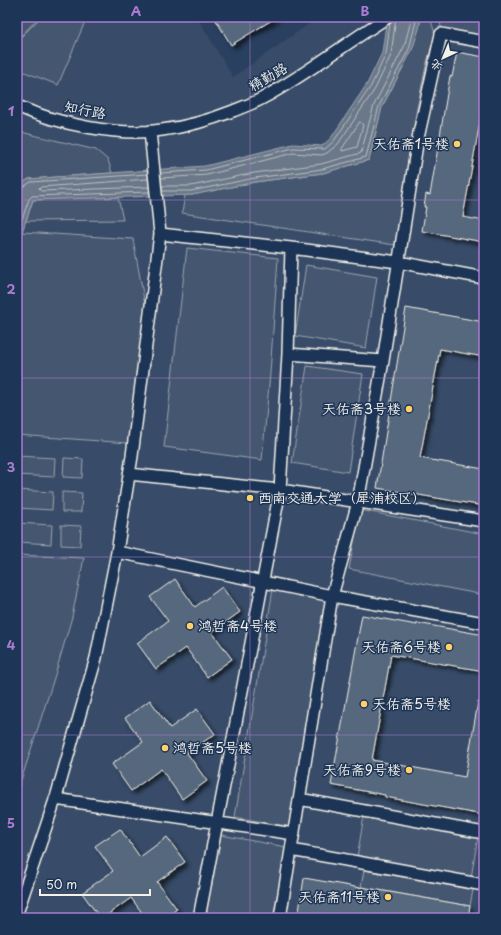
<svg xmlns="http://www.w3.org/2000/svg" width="501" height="935" font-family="'Playpen Sans','LXGW WenKai TC',sans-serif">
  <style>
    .built { fill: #374c69 }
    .green { fill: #445771; stroke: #9ca4ac }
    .water { fill: #6a788a; stroke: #a1a8b0 }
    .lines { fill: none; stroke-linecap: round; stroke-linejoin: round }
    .shore { stroke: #bdc1c2; stroke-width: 1 }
    .building { fill: #56677d; stroke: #f4f1e8; filter: url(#shadow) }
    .minor-casing { stroke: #f4f1e8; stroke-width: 14 }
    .minor { stroke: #1d3557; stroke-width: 11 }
    .grid { fill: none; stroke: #ab7bcf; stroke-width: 1; stroke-opacity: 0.55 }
    .poi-dot { fill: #ffd166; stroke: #1d3557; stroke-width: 1.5 }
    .labels { text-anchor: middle; stroke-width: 3; stroke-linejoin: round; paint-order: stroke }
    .street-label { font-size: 14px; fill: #f4f1e8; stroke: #1d3557 }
    .poi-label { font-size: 14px; fill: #f4f1e8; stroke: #1d3557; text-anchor: end }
    .neatline { fill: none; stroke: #ab7bcf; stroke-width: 1.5 }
    .grid-label { font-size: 13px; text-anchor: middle; font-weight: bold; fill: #ab7bcf }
  </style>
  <defs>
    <filter id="shadow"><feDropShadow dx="3.5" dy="3.5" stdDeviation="2" flood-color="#0009"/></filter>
  </defs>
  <rect width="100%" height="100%" fill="#2a4060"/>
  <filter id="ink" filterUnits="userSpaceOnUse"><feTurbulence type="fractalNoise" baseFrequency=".025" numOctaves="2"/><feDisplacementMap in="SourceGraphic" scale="8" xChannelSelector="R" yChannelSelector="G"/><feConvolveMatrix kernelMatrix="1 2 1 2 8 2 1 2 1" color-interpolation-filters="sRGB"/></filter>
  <g filter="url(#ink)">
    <path class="built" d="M17,17h180l36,60 86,-60h165v901h-467z"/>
    <path class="green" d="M17,17h22l-22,23z
      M41,17h46l-29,68 -41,-16v-28z
      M425,17h5l5,17 -9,32 -10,47 -21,132 -213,-32 3,-18h7l63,-13 68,-9 46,-13 13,-53 30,-57 9,-31z
      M439,17h45v21l-42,-6z
      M17,130l8,3 71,17 12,10 4,13 -83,6 -12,7z
      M118,197l5,23 -97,1 7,-21z
      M22,232l111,7 12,66 -17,138 -111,-8v-188z
      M187,248l91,10 -8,116 -8,86 -98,-13z
      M306,265l71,12 -11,71 -71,-12z
      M307,366l56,8 -15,98 -56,-9z
      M17,456l38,2 -1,19 -37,-2z
      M64,458l19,1 -1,19 -19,-1z
      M17,490l36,2 -1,18 -35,-2z
      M62,492l20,1 -1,19h-19z
      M360,510l124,24v61l-135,-26z
      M17,523l35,2 -1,19 -34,-2z
      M61,525l20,1 -1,20 -19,-1z
      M17,555l67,3 -12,59 -17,58 -38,118z
      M273,589l56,10 -38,228 -56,-10z
      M364,816l114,21 -7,41 -114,-21z
      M221,835l65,12 -13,71h-68z
      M364,870l109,20 -3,16 -109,-19z"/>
    <path class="water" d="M387,17h34l-2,12 -7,21 -30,57 -13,53 -46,13 -68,9 -63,13 -159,5 -16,47v-61l12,-7 176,-13 88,-22 29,2 9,-8 36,-54 15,-31z"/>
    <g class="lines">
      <path class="shore" d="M360,122l3,3 -6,22 -15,4v-2z
        M161,173l45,-3 87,-22 32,1 9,-8 37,-55 15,-32 4,-31
        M161,178l46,-3 86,-22 29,2 5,-2 11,-9 37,-55 16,-34 5,-38
        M148,179l-107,8 -2,2 2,2 108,-4
        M162,186h29l63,-13 67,-9 40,-11 13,-48 30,-58 8,-30
        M17,189h3l11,-7 117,-8
        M162,191h29l64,-13 67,-9 44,-12 13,-51 30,-57 8,-32
        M17,234l12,-35 3,-3 117,-4"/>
    </g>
    <path class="building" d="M214,17h63l-46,28z
      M457,52l27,5v42l-21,118 21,4v21l-62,-11 4,-24h-2l2,-13 4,1 20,-119 2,1z
      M406,308l78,14v35l-44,-8 -20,109 64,11v37l-107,-18z
      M175,579l20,28 27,-20 18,25 -28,20 20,27 -25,18 -21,-29 -30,21 -19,-26 31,-22 -18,-24z
      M362,615l55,10v-2l67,12v36l-93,-16 -19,105 93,17 13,-75 6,1v112l-99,-18v-2l-54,-10z
      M150,700l20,28 27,-19 18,25 -28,19 20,28 -25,18 -21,-30 -30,22 -19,-27 31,-22 -18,-24z
      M120,829l20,28 27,-20 18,25 -28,20 20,27 -12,9h-19l-15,-20 -28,20h-3l-18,-25 31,-22 -18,-25z
      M304,878l57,10v-1l109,19 -2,12h-170z"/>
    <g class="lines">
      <g class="minor-casing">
        <path id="minor" d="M17,106c40,18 102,31 145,24 24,-3 48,-10 71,-19 10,-4 21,-8 30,-13 44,-24 83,-55 125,-81
          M160,234l131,14 107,14 86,16
          M288,354l95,7
          M129,474l151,16 204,31
          M117,552l215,44 152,27
          M55,799l239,35
          M299,799l185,34
          M291,850l193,35
          M17,913l40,-119 39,-136 21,-106 15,-96 28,-222 -10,-103
          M199,918l81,-428 8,-136 3,-106
          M280,918l52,-322 26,-94 25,-141 35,-223 23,-104 43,8"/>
      </g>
      <use href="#minor" class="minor"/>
    </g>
  </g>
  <path class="grid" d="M250,17v901M17,200h467M17,378h467M17,557h467M17,735h467"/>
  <g class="poi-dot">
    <circle cx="457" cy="144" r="4"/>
    <circle cx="409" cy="409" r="4"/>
    <circle cx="250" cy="498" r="4"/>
    <circle cx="190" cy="626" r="4"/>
    <circle cx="449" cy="647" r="4"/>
    <circle cx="364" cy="704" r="4"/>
    <circle cx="165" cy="748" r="4"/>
    <circle cx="409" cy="770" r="4"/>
    <circle cx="388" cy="897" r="4"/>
  </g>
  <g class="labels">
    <g class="street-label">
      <text transform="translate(268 77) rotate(-30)" y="5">精勤路</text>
      <text transform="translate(85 110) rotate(11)" y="5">知行路</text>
    </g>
    <g class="poi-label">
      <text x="449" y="149">天佑斋1号楼</text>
      <text x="401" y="414">天佑斋3号楼</text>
      <text x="258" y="503" text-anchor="start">西南交通大学（犀浦校区）</text>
      <text x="198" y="631" text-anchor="start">鸿哲斋4号楼</text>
      <text x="441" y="652">天佑斋6号楼</text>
      <text x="372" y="709" text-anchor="start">天佑斋5号楼</text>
      <text x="173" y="753" text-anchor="start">鸿哲斋5号楼</text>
      <text x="401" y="775">天佑斋9号楼</text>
      <text x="380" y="902">天佑斋11号楼</text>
    </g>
  </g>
  <rect width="501" height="935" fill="none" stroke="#1d3557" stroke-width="44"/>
  <g transform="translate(443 58) rotate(224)" stroke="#1d3557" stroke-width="3" paint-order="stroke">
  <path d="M0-3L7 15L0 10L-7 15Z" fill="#f4f1e8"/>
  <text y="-6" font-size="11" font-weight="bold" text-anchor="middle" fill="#f4f1e8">北</text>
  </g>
  <path d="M40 889v6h110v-6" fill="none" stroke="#f4f1e8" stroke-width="2"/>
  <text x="46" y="889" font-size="12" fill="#f4f1e8" stroke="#1d3557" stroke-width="3" paint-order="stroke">50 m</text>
  <rect x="22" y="22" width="457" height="891" class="neatline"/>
  <g class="grid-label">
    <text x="136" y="16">A</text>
    <text x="365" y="16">B</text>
    <text x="11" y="116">1</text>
    <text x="11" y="294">2</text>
    <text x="11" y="472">3</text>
    <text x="11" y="650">4</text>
    <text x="11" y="828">5</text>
  </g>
</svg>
